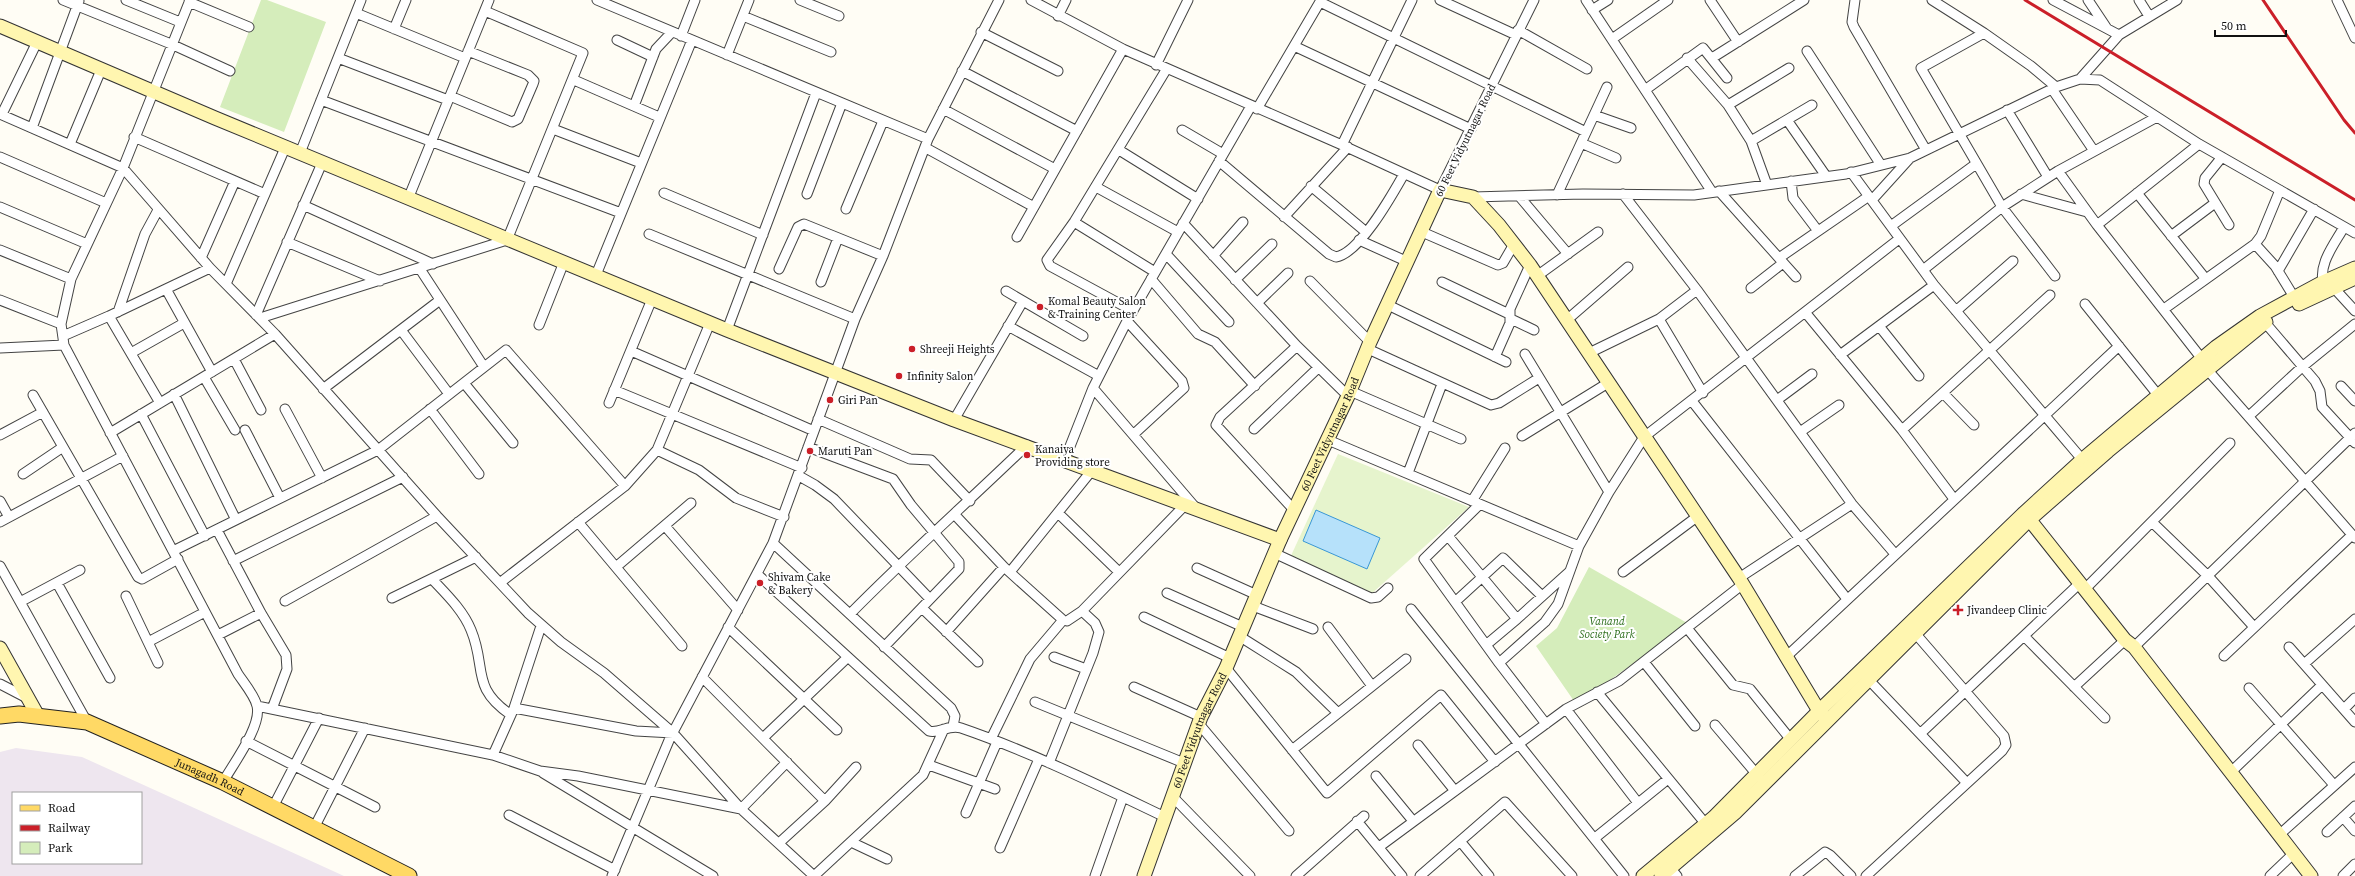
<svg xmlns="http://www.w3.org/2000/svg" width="2355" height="876" font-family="'Source Serif 4',serif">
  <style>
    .industrial { fill: #eee6ef; fill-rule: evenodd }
    .green { fill: #d5edbb }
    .pitch { fill: #e6f4cd }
    .water { fill: #b6e1fa; stroke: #3997d5 }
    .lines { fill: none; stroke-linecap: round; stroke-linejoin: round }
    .street-casing { stroke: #444; stroke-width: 11 }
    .secondary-casing { stroke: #333; stroke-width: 15 }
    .primary-casing { stroke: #222; stroke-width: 17 }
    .street { stroke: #fff; stroke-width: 9 }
    .secondary { stroke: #fff6b0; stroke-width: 13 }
    .primary { stroke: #ffd965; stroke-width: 15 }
    .rail { stroke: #cb1f28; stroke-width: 3 }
    .poi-dot { fill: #cb1f28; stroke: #fff; stroke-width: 1.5 }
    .labels { text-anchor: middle; stroke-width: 4; stroke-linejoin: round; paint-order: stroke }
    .street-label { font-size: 11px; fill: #111; stroke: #fff }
    .poi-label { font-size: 11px; fill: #111; stroke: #fff; text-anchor: start }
    .park-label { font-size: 11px; font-style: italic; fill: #2d6e1c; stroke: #fff }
  </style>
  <rect width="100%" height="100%" fill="#fffdf5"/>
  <path class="industrial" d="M16,748l66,9 262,119h-344v-124zM13,793h128v70h-128z"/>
  <path class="green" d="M261,0h6l59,22 -42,110 -64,-25z
    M1589,567l100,57 -113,80 -40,-58 21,-18z"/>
  <path class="pitch" d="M1338,454l131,53 -99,88 -81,-35z"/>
  <path class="water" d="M1316,510l64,28 -13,31 -64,-28z"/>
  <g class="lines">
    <g class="street-casing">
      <path id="street" d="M63,0l108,44 59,27
        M126,0l54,22
        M190,0l-67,168 -52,111 -10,45 3,21 174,329c6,9 17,22 19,32 5,20 -24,58 -34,76
        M597,0l331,139
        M800,0l39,16
        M1031,0l92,49 219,96 98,45 94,-190
        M1440,0l76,35
        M1586,0l126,192
        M1710,0l28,42
        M1855,0l-3,22 2,5 72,123
        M1932,0l52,33
        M2053,0l66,35 -39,44
        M2088,0l18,27
        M2139,0l10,16
        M2337,0l18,38
        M189,2l60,25
        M1320,2l266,130
        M1592,10l16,-10
        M356,13l109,45
        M743,16l88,36
        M1058,16l8,-16
        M394,29l12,-29
        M1518,30l69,39
        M981,32l77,39
        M2119,35l58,-35
        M681,36l14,-36
        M1612,39l56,-39
        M617,40l36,17
        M1294,46l177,83
        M1807,51l74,114
        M727,55l22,-55
        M338,58l110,42
        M1687,58l41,47 23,36 16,44
        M1712,58l92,-58
        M1156,65l32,-65
        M962,71l115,60
        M574,80l85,37
        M2052,89l42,62
        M1645,90l58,-42 24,30
        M450,96l62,26 6,-3 15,-35 1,-3 -6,-6 -60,-24
        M321,100l300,113
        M1728,105l61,-37
        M634,106l22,-57 16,-17
        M943,109l112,60
        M1257,109l64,-109
        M2007,110l41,67
        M0,114l123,54 87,100 65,66 162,182 91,97 33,29 43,31 69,60 68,76 73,67
        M2,114l35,-72
        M1594,115l37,13
        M1787,120l39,56
        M32,128l47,-127
        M553,129l88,34
        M1182,130l41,24
        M134,137l131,57
        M1751,141l61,-36
        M1581,143l35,15
        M70,144l31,-74
        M1342,145l70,-145
        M926,148l108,59
        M1119,150l79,49
        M300,153l61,-153
        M0,157l106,46
        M2222,157l-17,21 -1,6 25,41
        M1219,161l110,93 7,3c24,-4 56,-62 68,-83
        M2058,171l39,54 105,134
        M1851,172l83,113 152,179
        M1791,181l2,17 25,33
        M1311,186l55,46
        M1096,187l82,45
        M1719,191l77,86
        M664,193l99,42
        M2137,193l68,85
        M807,194l35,-91
        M1623,194l74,96 155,214 43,50
        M2021,194l66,18
        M1557,195l50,-108
        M1519,196l49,58
        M1473,197l110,-3 111,1 152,-21 64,-16 146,-71 24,-8 20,1 99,64 156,89
        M408,199l81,-199
        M1872,200l38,-42
        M303,205l130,59
        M0,207l87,37
        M846,209l37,-88
        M1284,217l64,-70
        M1074,222l81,50
        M1183,223l114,123 51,50
        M2097,225l102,-81
        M1891,226l85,-62
        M1422,232l76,33 5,-2 11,-19
        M649,234l206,85
        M2171,236l44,-33
        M1017,237l106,-188
        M1359,240l49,22
        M287,242l93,39
        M2255,244l20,22 19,31
        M0,250l71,29
        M1166,254l63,68
        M1213,256l30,-34
        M201,258l34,-77
        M1779,258l90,-62
        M420,269l64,98
        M779,269l19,-42 6,-3 79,32
        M1923,270l79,-63 56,-36 99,-54
        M2278,271l36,-62
        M596,275l96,-235
        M1537,276l61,-44
        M2055,276l-53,-69 -81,-139 63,-35 47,33 25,21
        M1151,279l47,55 17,8 40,44
        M1235,280l37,-36
        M1310,281l60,61
        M821,282l17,-44
        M1442,282l67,32
        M226,284l59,-136
        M2324,286c-7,-21 10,-41 20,-59
        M1751,288l32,-25
        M2334,288l21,23
        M166,289l46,83
        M1006,291l77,45
        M0,300l61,24
        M1257,303l31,-30
        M2085,304l77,96
        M1388,305l118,57
        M2164,309l91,-65 6,-8 19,-46
        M1133,311l-83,-45 -3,-6 27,-38 92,-152
        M1956,311l57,-50
        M118,312l27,-78 13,-24
        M1805,312l97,118 52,69
        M256,315l66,-152
        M109,316l51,87
        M260,318l247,-78 76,-187 -98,-42
        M1511,319l23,11
        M1568,319l60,-52
        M1659,319l44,74
        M2262,319l53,62 5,10 2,16 33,36
        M1127,321l55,60 2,7 -50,46
        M539,325l25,-63
        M1008,326l91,50
        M1879,326l40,50
        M401,330l48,64
        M727,330l89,-237
        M63,336l46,-20 101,-48
        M0,348l64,-3
        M1368,349l123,56 8,-2 40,-25
        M631,351l183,80
        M131,353l53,-30
        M1589,353l70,-34 38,-29
        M1525,354l84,138
        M1840,355l94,-70
        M1495,357l15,-34v-14l20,-44
        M234,359l27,51
        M2204,366l151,172
        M204,377l31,53
        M464,383l49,60
        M2341,386l14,15
        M1093,388l102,119
        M323,389l117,-89
        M614,390l188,78
        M1350,391l111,48
        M1943,393l31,32
        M174,394l62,126
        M33,395l105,182 4,2 36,-20
        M1777,400l35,-26
        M1692,401l155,198
        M609,403l43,-104
        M285,409l37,69
        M430,409l49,65
        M141,414l64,122
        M2249,416l53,-49 53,-43
        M818,419l92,40 21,1 39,41
        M954,420l69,-119
        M1254,429l64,-61
        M245,430l35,68
        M1902,430l148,-135
        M1800,432l39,-27
        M110,433l165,-99
        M0,435l43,-23
        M1522,436l86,-53
        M1328,440l251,106
        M808,447l85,32 18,26 48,57v7l-75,78
        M657,450l42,20 37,28 48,19
        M1065,459l28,-71 34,-67 124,-215
        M1408,473l34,-89
        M23,474l40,-27
        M799,476l16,9 19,14 96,100
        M0,501l9,16
        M1472,501l33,-53
        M1479,505l-55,54 75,104
        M1294,510l-78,-85 4,-8 77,-71
        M1058,513l61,59
        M955,515l49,52 59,53 4,1 15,-10 104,-107
        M0,522l123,-66
        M578,522l104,124
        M2152,522l56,54 46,51
        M665,526l73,84
        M217,530l44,83 25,42 1,14 -15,40
        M1448,536l69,83 52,-47
        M773,543l178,165 4,8 -2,10
        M173,551l205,-101 128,-100 119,136
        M1274,553l97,45 7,-1 10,-9
        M233,561l170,-84
        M0,566l87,156
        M616,567l75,-64
        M1197,568l60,27
        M1010,572l83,-103
        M1623,572l75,-56
        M757,574l172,157c10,3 20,-7 32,-3 70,24 137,57 204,89
        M1739,578l113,-74
        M432,579c14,15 31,31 39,51 16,38 -1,57 40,85
        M501,582l124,-96 32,-36 53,-127
        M57,583l53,95
        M2085,589l145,-146
        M1167,593l76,34
        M126,596l32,67
        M392,598l84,-41
        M285,601l152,-85
        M20,602l60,-32
        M1455,602l48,-44 39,38
        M1253,606l60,23
        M922,608l56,54
        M1411,609l213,267
        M850,614c57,-58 118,-112 177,-169
        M1144,617l86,41
        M728,627l109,103
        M1328,627l44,59
        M1687,628l46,57 17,4 41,51
        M946,632l58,-65
        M218,635l43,-22
        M1239,636l57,36 42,41
        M2024,636l81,82
        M148,642l57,-30
        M1486,645l31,-26
        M2134,647l221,-214
        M2289,647l66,75
        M1787,656l332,-310
        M2224,656l128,-121
        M1054,657l32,12
        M1644,662l51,64
        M2304,664l51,-45
        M1226,668l101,125 114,-98 54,67
        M702,677l123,124
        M1868,679l99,104
        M0,684l27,14
        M1134,687l67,30
        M2074,687l51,-47
        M2249,688l85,97
        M1597,692l112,136
        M1035,702l149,61
        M257,706l236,49 47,16 38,5 163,33 46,-47
        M514,708l122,23 37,2
        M1566,709l72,94
        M2344,709l11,-11
        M1199,724l90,107
        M1546,724l-47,-61 46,-41 13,-18 21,-58 30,-54 35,-55 255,-198
        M1715,725l44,52
        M1921,733l159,-150
        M763,738l85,-81
        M991,739l39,-80 33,-39
        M246,741l129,66
        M1418,745l37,46
        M1292,750l114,-91
        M493,755l21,-47 27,-82
        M1049,763l44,-110 6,-21 -4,-9 -13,-12
        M929,765l66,24
        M2232,771l90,-86
        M543,773l170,103
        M1376,776l37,45
        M1172,796l78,80
        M273,807l46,-89
        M966,813l31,-71
        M509,815l106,55
        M2343,817l12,14
        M1357,821l45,55
        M314,828l51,-100
        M2327,832l28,-26
        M2279,835l76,-68
        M1595,838l73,-59
        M1460,841l29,35
        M851,842l36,17
        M779,843l46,-42 31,-34
        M1379,847l187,-138 53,-28 124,-97
        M1000,848l39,-89
        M1668,865l9,11
        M612,876l58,-138 103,-195 82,-224 28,-63 45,-117 71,-139
        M814,876l109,-101 21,-46
        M1095,876l28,-79
        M1296,876l68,-60
        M1420,876l85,-74 67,74
        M1795,876l30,-24 5,3 21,21
        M1866,876l136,-125 4,-6 -2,-9 -89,-103
        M2270,876l24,-23
        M2343,876l12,-12"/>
    </g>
    <g class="secondary-casing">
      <g id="secondary">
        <path d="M0,26l215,92 512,212 227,90 326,120"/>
        <path d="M2299,304l56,-26"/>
        <path d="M2025,514l100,126 9,7 177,229"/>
        <path d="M0,648l38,68"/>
        <path id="s1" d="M1144,876l57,-159 25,-49 54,-128 68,-144 22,-54 70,-152 33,7 26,28 31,40 209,313 80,133 8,9"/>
        <path d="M1643,876l71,-59 105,-106 205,-198 59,-54 133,-112 44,-31 63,-34 32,-14"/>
        <path d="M1661,876l75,-64 293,-292 79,-69 158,-129"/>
      </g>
    </g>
    <g class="primary-casing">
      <g id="primary">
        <path id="s2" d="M0,716l19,-2 68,8 136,60 186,94"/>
      </g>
    </g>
    <use href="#street" class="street"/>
    <use href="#secondary" class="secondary"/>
    <use href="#primary" class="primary"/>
    <path class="rail" d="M2025,0l330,200
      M2263,0l81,120 11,13"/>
  </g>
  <g class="poi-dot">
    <circle cx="1040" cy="307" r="4"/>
    <circle cx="912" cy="349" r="4"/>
    <circle cx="899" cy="376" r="4"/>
    <circle cx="830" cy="400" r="4"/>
    <circle cx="810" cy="451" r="4"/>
    <circle cx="1027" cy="455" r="4"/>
    <circle cx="760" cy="583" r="4"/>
    <path d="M1956 604h4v4h4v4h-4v4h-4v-4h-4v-4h4z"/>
  </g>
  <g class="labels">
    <g class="street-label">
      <text transform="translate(1465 140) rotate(-64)" y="4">60 Feet Vidyutnagar Road</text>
      <text dy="4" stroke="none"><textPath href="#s1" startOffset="480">60 Feet Vidyutnagar Road</textPath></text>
      <text dy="4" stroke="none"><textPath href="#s1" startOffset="156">60 Feet Vidyutnagar Road</textPath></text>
      <text dy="4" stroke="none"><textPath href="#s2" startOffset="222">Junagadh Road</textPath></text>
    </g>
    <g class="poi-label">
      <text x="1048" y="305">Komal Beauty Salon<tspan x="1048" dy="13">&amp; Training Center</tspan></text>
      <text x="920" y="353">Shreeji Heights</text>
      <text x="907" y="380">Infinity Salon</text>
      <text x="838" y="404">Giri Pan</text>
      <text x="1035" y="453">Kanaiya<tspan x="1035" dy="13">Providing store</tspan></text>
      <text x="818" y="455">Maruti Pan</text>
      <text x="768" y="581">Shivam Cake<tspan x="768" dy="13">&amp; Bakery</tspan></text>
      <text x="1967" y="614">Jivandeep Clinic</text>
    </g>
    <g class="park-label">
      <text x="1607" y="625">Vanand<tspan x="1607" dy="13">Society Park</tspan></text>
    </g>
  </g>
  <rect x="12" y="792" width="130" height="72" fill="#ffffff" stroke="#a0a0a0"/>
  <rect x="20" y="805" width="20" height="6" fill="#ffd965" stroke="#a0a0a0"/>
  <text x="48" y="812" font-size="12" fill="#111111">Road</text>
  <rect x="20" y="825" width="20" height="6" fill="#cb1f28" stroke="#a0a0a0"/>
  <text x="48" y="832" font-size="12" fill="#111111">Railway</text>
  <rect x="20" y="842" width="20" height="12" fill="#d5edbb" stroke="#a0a0a0"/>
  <text x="48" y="852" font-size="12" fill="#111111">Park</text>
  <path d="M2215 30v6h71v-6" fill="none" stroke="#111111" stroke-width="2"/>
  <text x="2221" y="30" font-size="12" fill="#111111" stroke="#ffffff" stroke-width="3" paint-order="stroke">50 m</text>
</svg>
